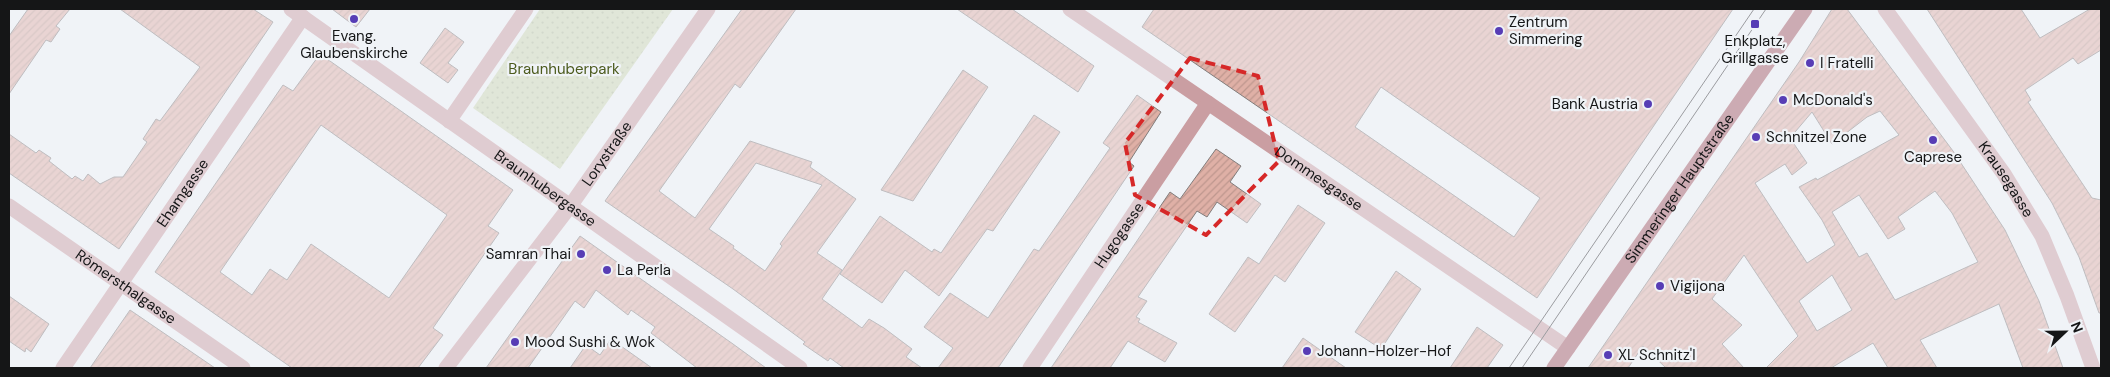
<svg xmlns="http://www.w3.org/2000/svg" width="2110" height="377" font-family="'DM Sans',sans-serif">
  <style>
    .park { fill: url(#park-dots) }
    .building { fill: url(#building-hatch); stroke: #827d7c; fill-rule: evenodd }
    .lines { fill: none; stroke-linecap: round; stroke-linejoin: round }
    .minor { stroke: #ca9ea2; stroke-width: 15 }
    .major { stroke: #a15660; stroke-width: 15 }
    .tram { stroke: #333435; stroke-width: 1 }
    .marked { fill: none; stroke: #d62828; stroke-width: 4; stroke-dasharray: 10 6; stroke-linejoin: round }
    .poi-dot { fill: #573db5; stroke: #f0f3f7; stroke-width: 2 }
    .labels { text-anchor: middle; stroke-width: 4.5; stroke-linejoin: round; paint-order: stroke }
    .poi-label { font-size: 15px; fill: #151617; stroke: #f0f3f7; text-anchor: start }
    .park-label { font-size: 15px; fill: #4c5b1e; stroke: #f0f3f7 }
    .street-label { font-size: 15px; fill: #151617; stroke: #f0f3f7 }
  </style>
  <defs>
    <pattern id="park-dots" width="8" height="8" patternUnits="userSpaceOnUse" patternTransform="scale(1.25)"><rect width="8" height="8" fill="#ccd8b2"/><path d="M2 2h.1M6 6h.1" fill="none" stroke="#aeb998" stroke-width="1.8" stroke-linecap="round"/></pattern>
    <pattern id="building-hatch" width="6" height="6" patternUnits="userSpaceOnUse" patternTransform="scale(1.25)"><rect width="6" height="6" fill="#dfb0a6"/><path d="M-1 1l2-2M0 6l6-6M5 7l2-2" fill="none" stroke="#be978e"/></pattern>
  </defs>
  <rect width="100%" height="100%" fill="#f0f3f7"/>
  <path class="park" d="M540,9h133l-113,160 -87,-61z"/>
  <path class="building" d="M28,9h42l-14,17 4,3 -9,13 -5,-2 -37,54v-58z
    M120,9h133l20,13 -154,227 -110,-76v-39l27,19 3,-3 12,8 -2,3 23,18 3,-3 8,5 5,-7 12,10 14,-7h9l24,-35 -4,-3 13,-20 4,2 40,-54z
    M332,9h38l-14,18z
    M742,9h54l-56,79 -5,-4 -76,107 36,27 55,-77 62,21 -2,5 46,32 -39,54 25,17 -20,29 40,29 7,-9 15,9 28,21 -6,8 16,11h-78l-14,-10 -2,3 -25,-17 2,-2 -72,-53 -128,-88zM756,163l66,22 -42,59 2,2 -17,25 -32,-23 1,-2 -25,-17z
    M957,9h55l82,57 -16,26z
    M1154,9h579l-196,289 -395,-271zM1381,87l159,111 -26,39 -159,-110z
    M1832,9h15l106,142 52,79 34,71 24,67h-40l-24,-64 -79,36 17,28h-49l-15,-25 -42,25h-65l32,-32 -54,-81 -32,44 30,26 -20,19 22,24h-78l-23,-22 -15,22h-40l211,-306zM1880,111l19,24 -82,45 -1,-2 -17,9 23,33 13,25 -28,18 -52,-80 30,-19 7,11 15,-12 -17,-25 22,-26 20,32 35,-27zM1935,191l17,22 26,49 -83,38 -28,-47 -8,4 -27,-45 27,-17 29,44 17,-10 -7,-12zM1832,275l20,35 -35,21 -18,-30z
    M1927,9h94l19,29 50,-29h11v41l-23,14 -5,-6 -48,32 6,10 -3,2 64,96 9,2v113h-2l-20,-56 -27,-54z
    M445,28l19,14 -16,21 10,7 -10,13 -28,-20z
    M320,54l193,136 -25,36 11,7 -66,95 10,7 -25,33h-126l-137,-96 128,-187 10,6zM321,125l126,90 -58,83 -78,-54 -24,36 -17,-11 -18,26 -32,-23z
    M963,70l25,17 -75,114 -32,-11z
    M1137,95l24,17 -32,50 5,4 -136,202h-60l15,-20 -29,-21 26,-34 38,25 46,-69 5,2 71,-103 -7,-5z
    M1034,115l26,17 -67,99 -6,-2 -48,67 -34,-26 -23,33 -42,-29 40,-58 52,36 2,-3 7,4z
    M1216,149l25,17 -11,16 31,22 -14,19 -30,-21 -10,15 -10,-6 -59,86 9,4 -11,16 4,2 -2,3 39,21 -12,19 -37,-21 -18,27h-59l119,-176 10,7z
    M1298,205l27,18 -40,59 -10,-7 -40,57 -26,-18 39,-57 11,7z
    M580,236l153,108 33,24h-69l-46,-35 4,-6 -24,-17 -3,5 -32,-25 -12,18 -9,-7 -47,67h-42z
    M1396,271l25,18 -40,60 -26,-17z
    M9,296l40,28 -18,28 -5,-4 -1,4 -16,-11z
    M130,310l85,58h-125z
    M1477,327l26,18 -16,23h-37z
    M1303,338l43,30h-64z
    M611,339l41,29h-82l16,-23 14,10z"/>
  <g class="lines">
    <g class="minor">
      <path id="s1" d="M291,9l509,359"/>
      <path id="s2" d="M1070,9l498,339"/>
      <path id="s3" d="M1885,9l119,165 38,62 25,60 26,72"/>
      <path d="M449,121l77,-112"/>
      <path id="s4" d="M9,206l234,162"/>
      <path id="s5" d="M63,368l240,-351"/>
      <path id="s6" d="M446,368l125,-163 137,-196"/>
      <path id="s7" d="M1030,368l178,-265"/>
    </g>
    <path class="major" id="s8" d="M1554,368l251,-359"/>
    <path class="tram" d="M1509,368l245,-359
      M1522,368l244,-359"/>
  </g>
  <path d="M0 0H2110V377H0ZM1190,58l68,18 21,85 -73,74 -71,-40 -10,-52z" fill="#f0f3f7" fill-opacity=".55" fill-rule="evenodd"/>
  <path class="marked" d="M1190,58l68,18 21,85 -73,74 -71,-40 -10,-52z"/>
  <g class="poi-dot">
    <circle cx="354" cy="19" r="5"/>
    <rect x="1750" y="19" width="10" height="10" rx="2.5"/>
    <circle cx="1499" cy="31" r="5"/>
    <circle cx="1810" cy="63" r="5"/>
    <circle cx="1783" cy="100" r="5"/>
    <circle cx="1648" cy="104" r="5"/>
    <circle cx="1756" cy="137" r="5"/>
    <circle cx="1933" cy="140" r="5"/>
    <circle cx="581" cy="254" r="5"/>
    <circle cx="607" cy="270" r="5"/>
    <circle cx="1660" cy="286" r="5"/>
    <circle cx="515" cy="342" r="5"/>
    <circle cx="1307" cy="351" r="5"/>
    <circle cx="1608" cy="355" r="5"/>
  </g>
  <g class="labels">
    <g class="poi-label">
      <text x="1509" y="27">Zentrum<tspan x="1509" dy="17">Simmering</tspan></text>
      <text x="354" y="41" text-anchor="middle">Evang.<tspan x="354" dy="17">Glaubenskirche</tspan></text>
      <text x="1755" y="46" text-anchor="middle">Enkplatz,<tspan x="1755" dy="17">Grillgasse</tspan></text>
      <text x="1820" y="68">I Fratelli</text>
      <text x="1793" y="105">McDonald's</text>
      <text x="1638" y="109" text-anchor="end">Bank Austria</text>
      <text x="1766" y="142">Schnitzel Zone</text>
      <text x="1933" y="162" text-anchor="middle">Caprese</text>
      <text x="571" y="259" text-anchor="end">Samran Thai</text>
      <text x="617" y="275">La Perla</text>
      <text x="1670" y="291">Vigijona</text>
      <text x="525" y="347">Mood Sushi &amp; Wok</text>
      <text x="1317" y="356">Johann-Holzer-Hof</text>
      <text x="1618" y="360">XL Schnitz'l</text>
    </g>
    <g class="park-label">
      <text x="564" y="74">Braunhuberpark</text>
    </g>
    <g class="street-label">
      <text dy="5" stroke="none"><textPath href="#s6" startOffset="268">Lorystraße</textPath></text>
      <text dy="5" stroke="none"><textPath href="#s2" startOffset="301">Dommesgasse</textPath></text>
      <text dy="5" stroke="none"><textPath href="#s3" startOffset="209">Krausegasse</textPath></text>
      <text dy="5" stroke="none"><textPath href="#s1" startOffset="311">Braunhubergasse</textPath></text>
      <text dy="5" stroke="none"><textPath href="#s8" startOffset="219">Simmeringer Hauptstraße</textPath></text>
      <text dy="5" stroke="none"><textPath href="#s5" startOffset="212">Ehamgasse</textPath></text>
      <text dy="5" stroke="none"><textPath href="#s7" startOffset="160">Hugogasse</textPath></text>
      <text dy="5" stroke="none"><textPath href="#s4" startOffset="142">Römersthalgasse</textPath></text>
    </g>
  </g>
  <rect width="2110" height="377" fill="none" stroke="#151617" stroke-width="20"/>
  <g transform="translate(2065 332) rotate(68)" stroke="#f0f3f7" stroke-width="4" paint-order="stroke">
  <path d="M0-4L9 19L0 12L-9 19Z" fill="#151617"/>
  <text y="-8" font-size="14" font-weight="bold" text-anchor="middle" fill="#151617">N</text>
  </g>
</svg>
